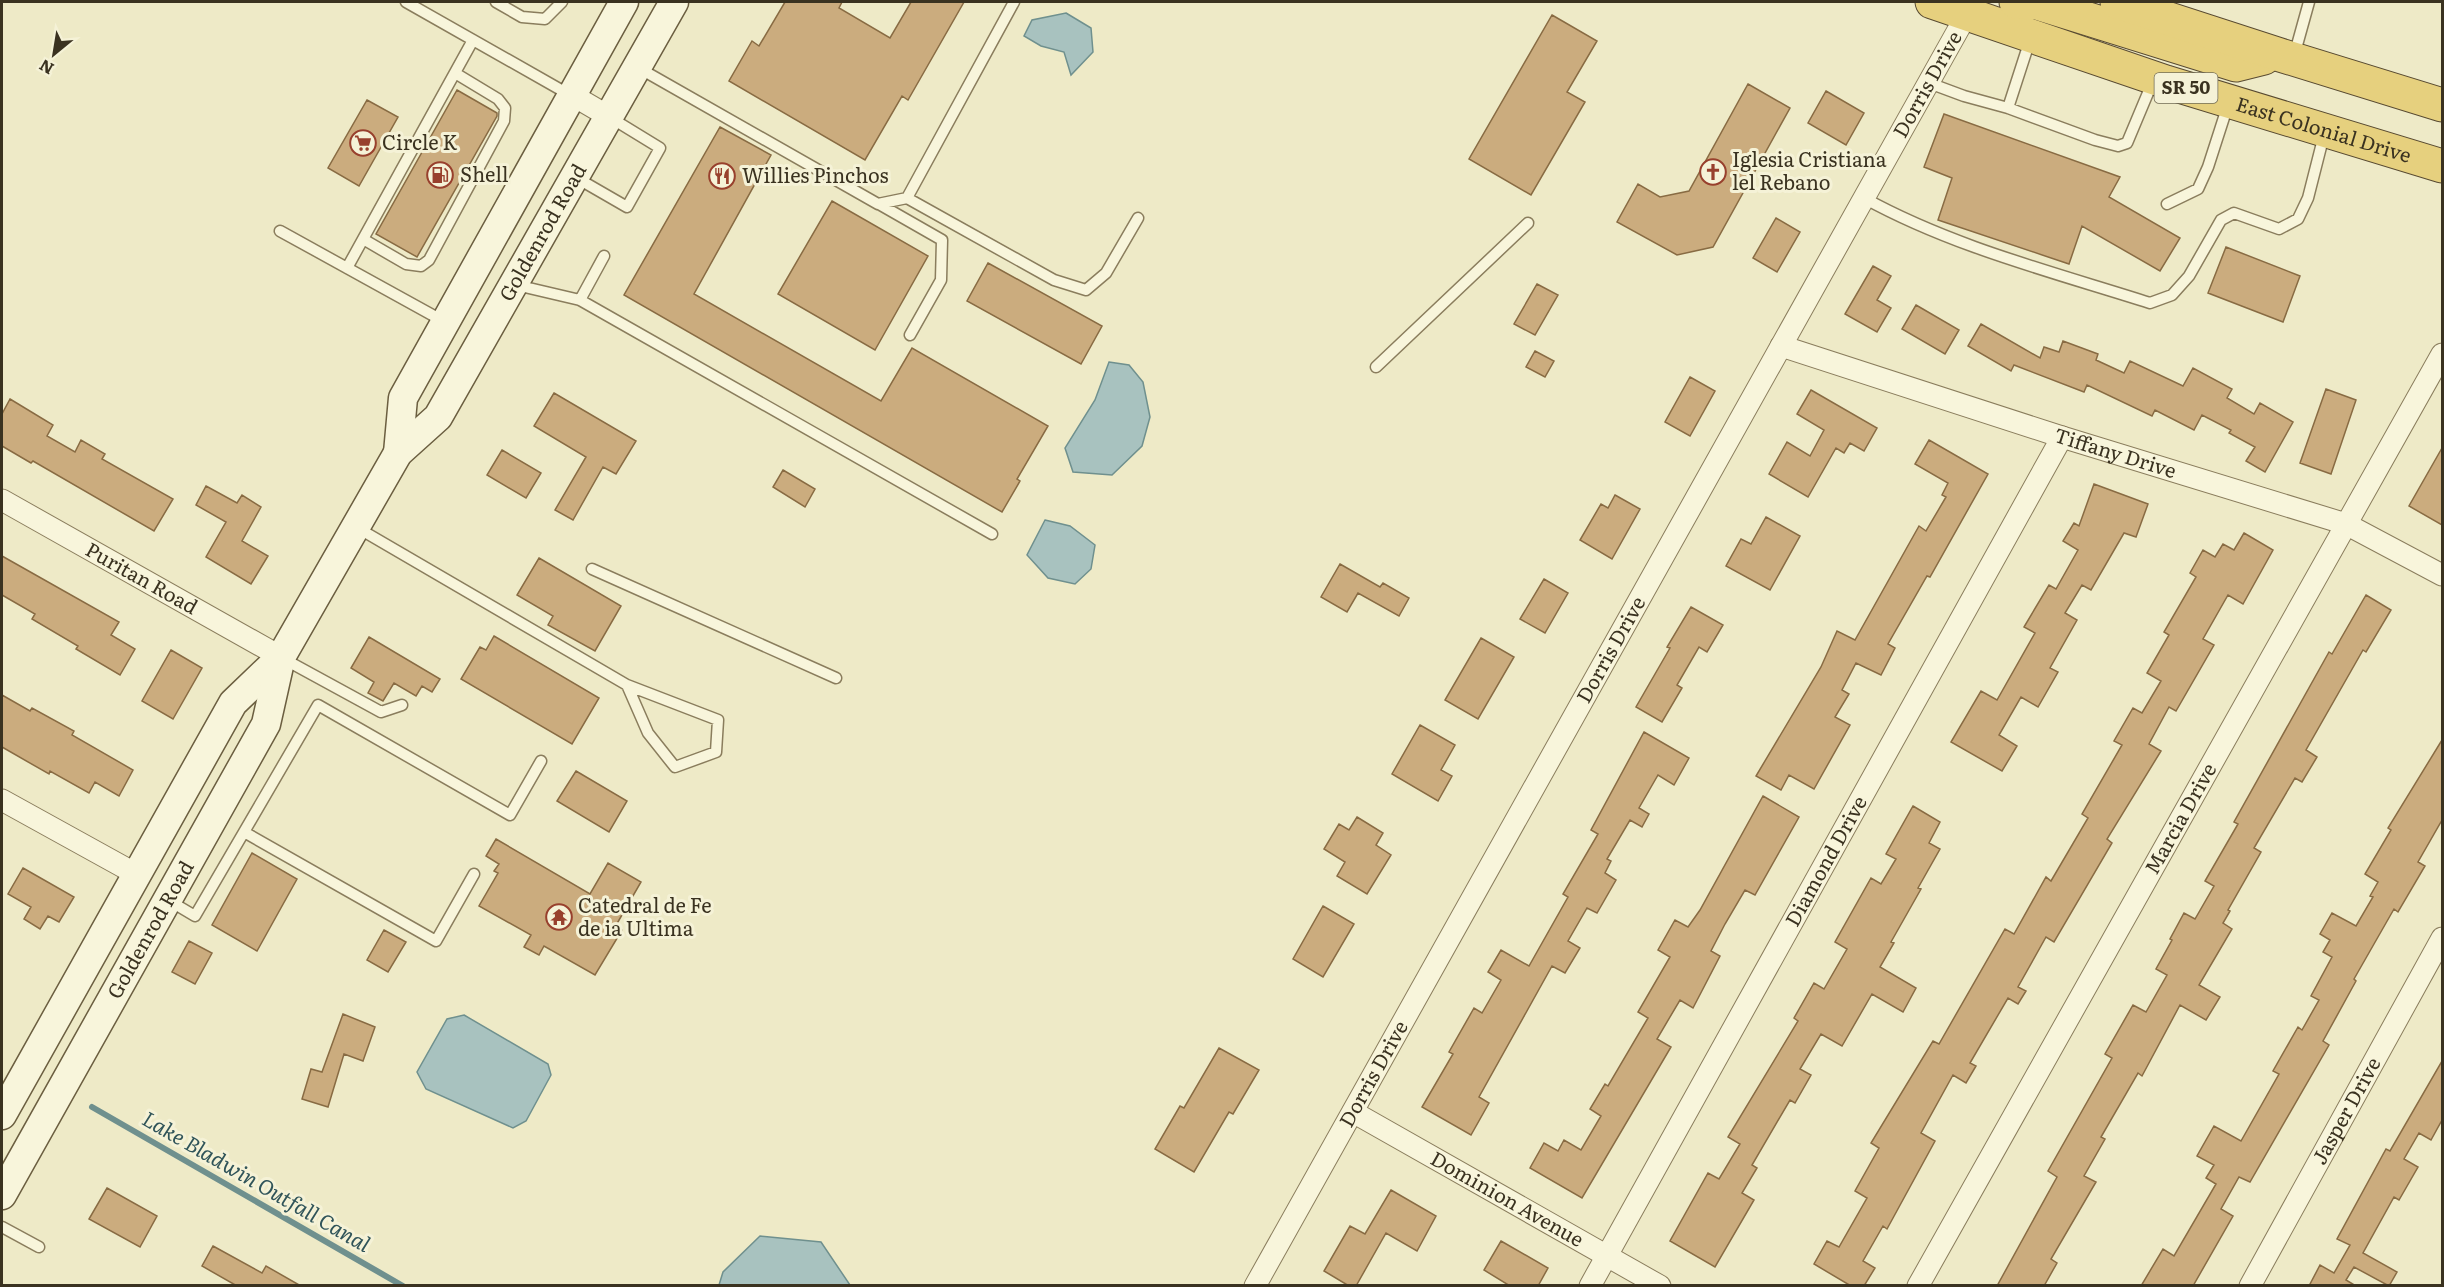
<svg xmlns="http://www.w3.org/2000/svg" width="2444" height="1287" font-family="Literata,serif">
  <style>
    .water { fill: #a8c2bf; stroke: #6f908e; stroke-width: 1.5 }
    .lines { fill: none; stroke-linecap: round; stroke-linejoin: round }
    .stream { stroke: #6f908e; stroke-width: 6 }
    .building { fill: #cbac7e; stroke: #886b43; stroke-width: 1.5 }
    .service-casing { stroke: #8a7d5d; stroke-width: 13 }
    .minor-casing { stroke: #8a7d5d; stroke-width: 23 }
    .secondary-casing { stroke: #6b5e40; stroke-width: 31 }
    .trunk-casing { stroke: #584a31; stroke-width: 35 }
    .service { stroke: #f8f5db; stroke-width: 10 }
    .minor { stroke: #f8f5db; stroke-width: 21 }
    .secondary { stroke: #f8f5db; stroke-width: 28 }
    .trunk { stroke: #e6d07e; stroke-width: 33 }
    .labels { text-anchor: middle; stroke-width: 6; stroke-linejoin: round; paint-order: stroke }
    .shield { fill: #f5f2d7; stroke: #726c57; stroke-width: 1.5 }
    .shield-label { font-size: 18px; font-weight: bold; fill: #3a3220 }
    .street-label { font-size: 20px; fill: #3a3220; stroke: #f5f2d7 }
    .poi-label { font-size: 20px; fill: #3a3220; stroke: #f5f2d7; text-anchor: start }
    .water-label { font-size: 21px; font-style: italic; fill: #305459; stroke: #f5f2d7 }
  </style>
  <rect width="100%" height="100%" fill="#eeeac7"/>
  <path class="water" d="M1066,13l25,15 2,24 -22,23 -7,-23 -23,-6 -17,-10 8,-16z
    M1109,362l20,3 14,17 7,35 -8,29 -30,29 -39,-3 -8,-24 30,-48z
    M1045,520l25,6 25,19 -4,24 -16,15 -27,-6 -21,-23z
    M464,1015l84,49 3,11 -25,46 -13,7 -87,-39 -9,-17 30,-53z
    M760,1236l61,6 29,43h-131l4,-13z"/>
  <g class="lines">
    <path class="stream" d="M92,1107l311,179"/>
  </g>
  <path class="building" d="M785,2h57l-3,6 51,30 21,-36h53l-56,98 -6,-4 -37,64 -136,-79 23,-40 7,5z
    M1552,15l45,26 -30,51 18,10 -54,93 -62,-36z
    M1748,84l42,24 -77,139 -36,8 -60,-33 21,-38 22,13 29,-6z
    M457,90l40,23v3l-80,141 -41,-23z
    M1826,91l38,22 -18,32 -38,-22z
    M367,100l31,17 -39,69 -31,-18z
    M1944,114l176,63 -11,20 71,41 -20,33 -78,-45 -13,38 -131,-44 14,-42 -28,-11z
    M720,127l51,28 -77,139 187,107 31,-53 136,78 -31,53 3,2 -18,31 -378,-217z
    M832,201l96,55 -53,94 -97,-56z
    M1776,218l24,14 -23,40 -24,-14z
    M2226,247l74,29 -17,46 -75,-29z
    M988,263l114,63 -21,38 -114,-63z
    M1873,266l18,10 -14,24 14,8 -14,24 -32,-18z
    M1537,284l21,11 -23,40 -21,-11z
    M1916,305l43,25 -14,24 -43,-25z
    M1981,324l59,34 4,-11 15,5 4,-11 35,13 -2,6 28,13 6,-12 53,25 10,-18 39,21 -5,9 27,16 6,-11 33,19 -28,50 -19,-11 9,-14 -26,-14 2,-3 -29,-15 -8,15 -39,-20 -3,6 -65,-31 -3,7 -70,-27 -3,6 -43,-25z
    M1535,351l19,10 -9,16 -19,-10z
    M1690,377l25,14 -25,45 -25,-14z
    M2326,389l30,11 -25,74 -31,-11z
    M1811,390l66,38 -13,23 -14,-8 -6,10 -8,-5 -28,49 -39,-23 18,-32 23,14 14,-26 -27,-16z
    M554,393l82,48 -20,33 -13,-7 -30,53 -18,-10 31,-53 -52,-31z
    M10,399l43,26 -6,11 28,16 6,-12 24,14 -3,5 71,40 -19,32 -121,-70 -2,2 -29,-17v-32z
    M1929,440l59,34 -58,103 -3,-1 -39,68 7,4 -14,27 -25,-12 -14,27 7,4 -14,23 15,8 -36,64 -25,-14 -8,15 -25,-14 65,-109 16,-36 18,9 64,-114 7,5 20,-34 -4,-2 6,-12 -33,-19z
    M2442,448v77l-33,-19z
    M502,450l39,23 -15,25 -39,-23z
    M783,470l32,19 -10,18 -32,-20z
    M2094,484l54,20 -12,33 -12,-4 -33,57 -9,-5 -17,28 12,7 -27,48 8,4 -20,35 -17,-10 -22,38 18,11 -15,25 -51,-29 30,-51 16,9 38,-67 -11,-6 25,-42 7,4 22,-39 -15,-9 11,-18 5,3z
    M206,486l31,17 5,-8 19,12 -19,34 26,15 -17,28 -45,-27 20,-35 -30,-17z
    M1615,495l25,14 -28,50 -32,-19 21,-36 7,4z
    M1766,517l34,19 -30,54 -44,-24 15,-27 10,5z
    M2244,533l29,17 -30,54 -15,-9 -25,44 11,6 -38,66 -7,-4 -20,37 12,7 -54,88 5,4 -58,99 -8,-5 -28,50 8,4 -8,13 -10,-6 -38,65 6,3 -10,17 -13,-8 -32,58 14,8 -48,88 -4,-3 -20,35 12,7 -11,18h-13l-37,-22 13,-23 12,6 28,-49 -12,-7 24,-43 -8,-5 62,-102 6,3 66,-115 9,5 32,-57 5,4 37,-63 -6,-4 40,-69 -8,-4 19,-33 9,5 19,-32 -14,-8 22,-38 -5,-3 32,-55 -6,-4 13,-23 12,7 8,-13 11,6z
    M2,556l117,66 -8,13 24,14 -15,26 -44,-26 2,-3 -46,-27 3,-5 -33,-19z
    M539,558l82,48 -26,45 -47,-26 5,-9 -36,-21z
    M1340,564l40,23 3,-4 26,15 -10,18 -41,-23 -11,19 -26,-15z
    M1544,579l24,14 -23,40 -25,-14z
    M2366,595l25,15 -25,42 -3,-2 -57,100 11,7 -15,25 -7,-4 -41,70 7,4 -33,58 2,1 -7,12 9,6 -33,56 21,12 -14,23 -26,-15 -38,71 -4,-3 -37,64 4,2 -21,37 12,6 -45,77 6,4 -13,23h-47l60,-109 -9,-6 64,-113 -7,-4 28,-49 13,7 21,-37 -11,-6 16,-29 -2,-1 14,-26 11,6 19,-33 -9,-5 33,-57 -4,-2 95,-170 3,2z
    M1691,607l32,18 -16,27 -8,-5 -22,38 5,3 -20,34 -26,-15 34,-59 -3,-1z
    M494,636l105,62 -27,46 -111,-65 19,-32 6,3z
    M369,637l71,42 -8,13 -10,-6 -6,10 -22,-13 -11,18 -15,-8 6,-11 -23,-14z
    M1481,638l33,19 -36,62 -33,-19z
    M171,650l31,18 -29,51 -31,-18z
    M2,695l28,16 2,-3 42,23 -2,4 61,35 -14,26 -24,-14 -6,11 -39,-22 -1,3 -47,-27z
    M1420,725l35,20 -14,25 11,6 -14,25 -46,-27z
    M1644,732l45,26 -15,27 -16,-10 -19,33 10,6 -7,13 -12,-7 -23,39 4,2 -6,12 11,7 -19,33 -10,-5 -19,33 12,7 -15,25 -13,-7 -73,131 10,6 -18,32 -49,-28 31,-53 -4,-2 25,-44 8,5 19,-33 -13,-8 13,-22 28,16 39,-69 -5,-3 35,-60 -7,-4z
    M2442,740v80l-24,42 7,4 -27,46 -4,-3 -40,70 2,2 -33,60 6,4 -79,137 -11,-5 -18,32 12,7 -40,70h-52l22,-37 11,7 42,-72 -10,-6 8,-13 -17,-9 17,-30 27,15 38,-67 -6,-3 25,-44 4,3 17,-30 -8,-4 21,-39 -9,-5 7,-12 -10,-6 12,-21 24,13 17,-29 -3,-1 8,-14 -13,-8 26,-44 -3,-2z
    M576,771l51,30 -18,31 -52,-31z
    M1763,796l36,21 -44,78 -10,-5 -20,34 -14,27 9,5 -27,52 -13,-8 -23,39 14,8 -89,151 -52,-30 14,-25 14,8 6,-11 17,10 20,-34 -11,-7 15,-25 3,2 40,-68 -10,-6 32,-55 -12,-7 17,-30 13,7 12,-17z
    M1913,806l27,16 -11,21 11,6 -22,39 3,1 -30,53 3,1 -14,24 36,21 -13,24 -31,-18 -30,52 -21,-12 -21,35 11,6 -16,28 -5,-3 -38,65 5,3 -15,25 12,7 -39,67 -45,-26 38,-68 11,6 21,-35 -12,-7 70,-116 -4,-3 20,-35 10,6 23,-40 -12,-7 36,-64 10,6 15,-25 -10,-5z
    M1357,817l26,16 -7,12 15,10 -24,39 -30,-18 8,-14 -21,-13 15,-25 10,6z
    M496,839l94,55 18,-31 33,19 -26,45 7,3 -27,45 -51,-29 -5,9 -15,-8 7,-12 -52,-29 19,-33 -4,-2 5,-7 -13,-8z
    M252,853l45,26 -40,72 -45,-26z
    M23,868l51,29 -15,25 -11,-6 -8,13 -16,-10 7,-12 -23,-13z
    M1323,906l31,18 -31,53 -30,-18z
    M384,930l22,12 -18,30 -21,-12z
    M189,941l23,12 -17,31 -23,-12z
    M343,1014l32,13 -12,34 -19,-7 -16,53 -26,-8 9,-30 11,3z
    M1219,1048l40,22 -26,44 -4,-2 -35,60 -39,-23 25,-43 4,2z
    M2442,1061v59l-11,20 -12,-7 -15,26 14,8 -19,33 -5,-3 -31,56 34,19 -8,14 -35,-19 -8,13 10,6h-47l11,-21 14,8 16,-28 -13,-6 49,-90 4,2z
    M107,1188l50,28 -17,31 -51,-28z
    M1391,1190l45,26 -19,35 -31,-18 -30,53h-7l-25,-15 26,-45 15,8z
    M1501,1241l47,27 -10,18h-28l-26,-16z
    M213,1246l49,27 4,-7 35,20h-64l-35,-20z"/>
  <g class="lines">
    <g class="service-casing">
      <path id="service" d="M406,2l164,93
        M496,2l26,15 23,2 17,-17
        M2294,56l15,-54
        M637,67l241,137 29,-6 107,-196
        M1929,83l35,13 44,12 87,32 23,6 9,-3 26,-62
        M2008,108l22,-68
        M575,177l52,30 33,-59 -49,-30
        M907,198l147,82 32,10 20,-17 32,-55
        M1864,198c89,49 189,74 286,105l22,-8 17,-19 32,-56 13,-7 45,16 19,-10 10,-21 16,-63
        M879,204l63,36 -1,40 -31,55
        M2167,204l31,-15 10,-22 20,-62
        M280,231l165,91
        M363,239l43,25 15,2 8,-6 75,-139 1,-13 -7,-9 -43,-26
        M347,268l126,-228
        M516,285l64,15 412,234
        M580,300l24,-44
        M1376,367l152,-144
        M356,527l271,158 21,48 27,34 41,-15 2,-32 -91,-35
        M592,569l244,109
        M282,658l99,54 21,-7
        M244,832l192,109 38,-67
        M168,900l27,16 123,-211 192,110 31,-54
        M2,1227l37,20"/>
    </g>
    <g class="minor-casing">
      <g id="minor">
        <path d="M572,95l36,21"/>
        <path id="s1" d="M1781,346l281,91 284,87 96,51"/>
        <path id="s2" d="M2,500l279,157"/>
        <path d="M2,800l134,74"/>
        <path id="s3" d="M1353,1112l307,174"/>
        <path id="s4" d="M1255,1286l712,-1272"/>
        <path id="s5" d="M1590,1286l472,-849"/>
        <path id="s6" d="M1918,1286l524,-932"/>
        <path id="s7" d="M2250,1286l192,-348"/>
      </g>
    </g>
    <g class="secondary-casing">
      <g id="secondary">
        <path d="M398,453l5,-55 221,-396"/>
        <path id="s8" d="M2,1115l231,-412 48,-46 117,-204 40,-36 236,-415"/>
        <path id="s9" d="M2,1195l264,-471 15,-67"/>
      </g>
    </g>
    <g class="trunk-casing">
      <g id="trunk">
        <path id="s10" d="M1932,2l234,80 276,84"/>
        <path d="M2016,2l21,1 199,62 28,-7"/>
        <path d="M2117,2l160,52 165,51"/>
      </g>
    </g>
    <use href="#service" class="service"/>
    <use href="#minor" class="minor"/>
    <use href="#secondary" class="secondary"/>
    <use href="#trunk" class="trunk"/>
  </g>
  <defs>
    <g id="supermarket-ring" transform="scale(1.35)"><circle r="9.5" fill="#f5f2d7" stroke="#98402d" stroke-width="1.5"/><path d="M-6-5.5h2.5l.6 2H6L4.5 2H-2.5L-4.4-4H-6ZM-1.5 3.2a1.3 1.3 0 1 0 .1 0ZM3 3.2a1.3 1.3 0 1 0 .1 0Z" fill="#98402d"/></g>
    <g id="church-ring" transform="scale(1.35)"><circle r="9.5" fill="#f5f2d7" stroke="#98402d" stroke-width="1.5"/><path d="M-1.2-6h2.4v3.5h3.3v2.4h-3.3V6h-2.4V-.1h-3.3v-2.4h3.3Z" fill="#98402d"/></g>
    <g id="fuel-ring" transform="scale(1.35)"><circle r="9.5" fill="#f5f2d7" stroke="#98402d" stroke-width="1.5"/><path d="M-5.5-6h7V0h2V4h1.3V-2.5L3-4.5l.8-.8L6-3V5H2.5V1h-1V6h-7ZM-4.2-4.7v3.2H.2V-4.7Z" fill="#98402d"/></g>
    <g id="restaurant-ring" transform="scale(1.35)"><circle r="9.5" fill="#f5f2d7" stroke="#98402d" stroke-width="1.5"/><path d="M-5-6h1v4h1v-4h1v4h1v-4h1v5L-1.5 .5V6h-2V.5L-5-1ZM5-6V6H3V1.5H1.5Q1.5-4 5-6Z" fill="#98402d"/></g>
    <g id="temple-ring" transform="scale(1.35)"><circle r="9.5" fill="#f5f2d7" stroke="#98402d" stroke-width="1.5"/><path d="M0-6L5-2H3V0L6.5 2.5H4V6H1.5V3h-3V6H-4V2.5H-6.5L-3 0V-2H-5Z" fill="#98402d"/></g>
  </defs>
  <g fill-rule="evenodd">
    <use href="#supermarket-ring" x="363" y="143"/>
    <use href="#church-ring" x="1713" y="172"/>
    <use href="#fuel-ring" x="440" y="175"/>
    <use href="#restaurant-ring" x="722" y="176"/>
    <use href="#temple-ring" x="559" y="917"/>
  </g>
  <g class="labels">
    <rect class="shield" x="2154.5" y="73" width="63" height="30" rx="4.5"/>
    <g class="shield-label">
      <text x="2186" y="94">SR 50</text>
    </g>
    <g class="street-label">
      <text dy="7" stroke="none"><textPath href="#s4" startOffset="1377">Dorris Drive</textPath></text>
      <text dy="7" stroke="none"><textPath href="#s10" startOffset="412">East Colonial Drive</textPath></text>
      <text dy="7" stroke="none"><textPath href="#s8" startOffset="1040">Goldenrod Road</textPath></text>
      <text dy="7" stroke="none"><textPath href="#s1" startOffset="351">Tiffany Drive</textPath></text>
      <text dy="7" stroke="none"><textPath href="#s2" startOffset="160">Puritan Road</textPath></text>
      <text dy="7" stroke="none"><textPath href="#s4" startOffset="729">Dorris Drive</textPath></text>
      <text dy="7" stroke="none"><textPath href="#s6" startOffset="536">Marcia Drive</textPath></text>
      <text dy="7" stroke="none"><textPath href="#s5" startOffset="486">Diamond Drive</textPath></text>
      <text dy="7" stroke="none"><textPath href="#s9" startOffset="304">Goldenrod Road</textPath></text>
      <text dy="7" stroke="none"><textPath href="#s4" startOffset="243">Dorris Drive</textPath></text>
      <text dy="7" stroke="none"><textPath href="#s7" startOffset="200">Jasper Drive</textPath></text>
      <text dy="7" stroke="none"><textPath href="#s3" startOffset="177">Dominion Avenue</textPath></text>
    </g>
    <g class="poi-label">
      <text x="382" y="150">Circle K</text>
      <text x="1732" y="167">Iglesia Cristiana<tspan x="1732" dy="23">lel Rebano</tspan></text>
      <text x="460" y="182">Shell</text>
      <text x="742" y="183">Willies Pinchos</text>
      <text x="578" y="913">Catedral de Fe<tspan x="578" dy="23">de ia Ultima</tspan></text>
    </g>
    <g class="water-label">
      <text transform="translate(256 1182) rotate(30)" y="7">Lake Bladwin Outfall Canal</text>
    </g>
  </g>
  <rect width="2444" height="1287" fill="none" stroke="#3a3220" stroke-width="6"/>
  <g transform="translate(54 54) rotate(210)" stroke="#f5f2d7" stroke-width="4.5" paint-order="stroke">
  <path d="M0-4.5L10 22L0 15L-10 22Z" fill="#3a3220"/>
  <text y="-9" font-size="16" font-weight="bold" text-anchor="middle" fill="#3a3220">N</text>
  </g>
</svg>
